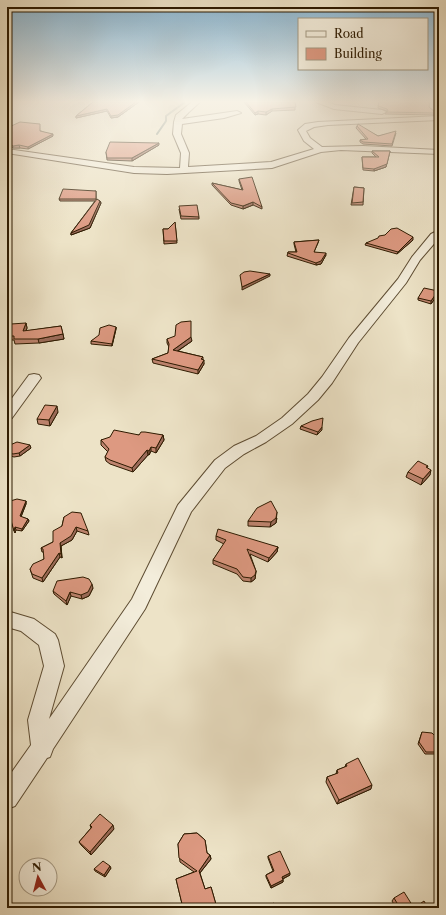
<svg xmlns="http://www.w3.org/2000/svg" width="446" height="915" font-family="'Libre Caslon Text',serif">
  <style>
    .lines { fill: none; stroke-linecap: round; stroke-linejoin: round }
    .stream { stroke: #6f7c71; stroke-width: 2 }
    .minor-casing { stroke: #5d4c32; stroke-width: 2 }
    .minor { fill: #f3eddb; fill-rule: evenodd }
    .wall { fill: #be846f; stroke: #2d1a00 }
    .shaded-wall { fill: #9b6b5a; stroke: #2d1a00 }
    .building { fill: #dd9981; stroke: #2d1a00 }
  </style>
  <rect width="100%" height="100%" fill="#ede3c7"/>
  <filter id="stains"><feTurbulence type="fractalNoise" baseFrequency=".005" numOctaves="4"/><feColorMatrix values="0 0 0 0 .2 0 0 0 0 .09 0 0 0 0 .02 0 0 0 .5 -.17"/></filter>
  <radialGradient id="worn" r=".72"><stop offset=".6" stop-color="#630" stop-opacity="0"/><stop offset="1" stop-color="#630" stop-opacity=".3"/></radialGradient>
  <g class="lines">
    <path class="stream" d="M157,134l9,-13v-5l19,-14"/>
    <g class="minor-casing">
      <path id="minor" d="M192,102h8l-11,10 -7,7 55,-8 4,2 -17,5 -42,6 -1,10 8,19 -1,14 83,-5 43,-13 -10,-8 -6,-11 7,-6 13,-2 121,-6v4l-111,5 -14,2 -8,4 4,7 12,9 41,-1 76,4v4l-98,-4 -20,2 -49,16 -105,6 -33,-1 -127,-20v-4l127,18 46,1 1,-15 -8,-19 1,-12 2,-7z
        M316,102h12l7,3 47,5 4,2 -4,2 -48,-5z
        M439,230v8l-19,22 -14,23 -48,60 -26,40 -14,17 -26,24 -26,18 -22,12 -19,14 -34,44 -46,97 -92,140 -3,8 -3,1 -32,48 -8,3v-30l24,-34 -3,-25 16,-54 -5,-21 -18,-14 -14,-4v-16l27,8 21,15 3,6 6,26 -15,53 83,-120 46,-94 37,-45 19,-14 22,-10 26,-18 26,-24 14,-17 27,-39 49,-59 14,-22 19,-23z
        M34,374l5,1 2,3 -29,40 -5,2v-15l22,-30z"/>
    </g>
    <use href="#minor" class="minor"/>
  </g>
  <path class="wall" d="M93,102h46l-21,15 -7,1 -4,-7 -31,7v-2z
    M244,102h51v8l-23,1 -6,4 -8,-1 -3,1z
    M379,102l50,5 7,6v2l-51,-1 2,-3 -9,-3z
    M357,126l21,10 18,-3 -4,13 -29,-2 -3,-2v-2l6,-1 -10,-11z
    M7,128l34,3 12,5 -25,13 -8,-1h-7l-3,-3h-3z
    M159,145l-27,16 -25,-1 -1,-8z
    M372,151h18l-4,16 -12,4 -11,-1 -1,-13h14l-4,-4z
    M239,179l23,28v2l-9,-4 -10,4 -12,-4 -19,-20v-2l30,7 -3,-9z
    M354,187l10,1 -1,17h-12z
    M96,191v9l4,1 1,2 -11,25 -19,7v-2l24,-32h-35l-1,-2z
    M179,209l20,8v2h-18z
    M175,222l2,21 -13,1 -1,-15h5z
    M319,240l-1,3 -4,9 12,3 -5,9 -5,1 -29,-9 1,-4h8l-2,-8v-2z
    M413,240l-16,14 -32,-9 1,-2z
    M438,291v3l-7,10 -13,-4v-2z
    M26,323l1,5 -1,3 35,-5 3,13 -25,4 -24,1 -1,-4h-6l-1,-4z
    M116,327v2l-4,17 -21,-2v-3z
    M167,339l25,2 -14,10 25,6v3l1,4 -6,10 -45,-11 -1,-4 16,-6 1,-6 -2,-4z
    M58,412l-8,14 -12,-2 -1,-5z
    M301,426l21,4 -5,5 -17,-6z
    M139,435h24l1,5 -8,13 -5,-2 -2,4h-1l-15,17 -23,-8 -4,-3 -1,-4 3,-5 -7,-7v-5z
    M31,448l-11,8 -6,1 -7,-2v-6z
    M428,466l-1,2 3,7 -9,10 -15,-8 2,-5z
    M26,501v3l-5,13 7,2 1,2 -7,10 -6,-1 -1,3 -8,-27z
    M64,517l24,14 1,4 -12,-4 -5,9 -11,6 1,12 -2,-1 -17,25 -10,-4 -3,-9 14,-10v-7h-2l-1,-4 12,-6 9,-16z
    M277,518l-1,5 -6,4 -22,-1v-5z
    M216,536l62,11 -1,5 -9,10 -18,-8 6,17 -1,8 -4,3 -8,-1 -6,-7 -24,-10v-4l11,-16 -8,-4z
    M93,588l-4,8 -7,3 -11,-3 -4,9 -13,-11 -1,-3z
    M422,732l15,20 -1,2h-11l-7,-10z
    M346,764l25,25 -34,15 -11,-22 1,-5 9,-3 1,-4 8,-3z
    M90,825l24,4 -23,26 -10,-10 -2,-3 12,-14z
    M197,833l8,7 2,13 3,2 1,4 -11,14 5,16 6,-2 6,21h-34l-7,-29 18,-7 -14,-10 -2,-18 6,-10z
    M268,856l22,19 -7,4v3l-12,6 -5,-11v-2l7,-4 -5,-13z
    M111,868l-6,9 -10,-6 -1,-2z
    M394,898l20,10h-18l-4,-7z"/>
  <path class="shaded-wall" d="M136,102h3l-21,15 -7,1v-2z
    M107,109v2l-31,7v-2z
    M272,109v2l-6,4v-3z
    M258,111v3l-3,1v-2z
    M53,134v2l-25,13v-2z
    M159,143v2l-27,16v-3z
    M19,145l1,3h-7v-2z
    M390,151l-4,16 -12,4v-2z
    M100,201l1,2 -11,25 -19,7v-2z
    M253,202v3l-10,4v-3z
    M413,237v3l-16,14 1,-2z
    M326,253v2l-5,9 -5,1v-2z
    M270,274v2l-28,14v-3z
    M438,291v3l-7,10v-3z
    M26,323l1,5 -3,8 -1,-5z
    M116,327v2l-4,17v-2z
    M63,334l1,5 -25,4 -1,-4z
    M191,337l1,4 -19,13v-4z
    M204,360v4l-6,10v-4z
    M57,406l1,6 -8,14 -1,-6z
    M322,427v3l-5,5 1,-3z
    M163,435l1,5 -8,13v-5z
    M30,445l1,3 -11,8 -1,-3z
    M151,447v4l-2,4v-4z
    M147,450l1,5 -15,17 -1,-4z
    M431,470l-1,5 -9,10 2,-6z
    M26,501v3l-6,15v-3z
    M277,512l-1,11 -6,4 1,-5z
    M28,519l1,2 -7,10v-2z
    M15,527l1,3 -1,3 -1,-2z
    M76,527l1,4 -5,9 -11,6 1,12 -1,-4 -1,-11z
    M278,547l-1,5 -9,10 1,-4z
    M59,553l1,4 -17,25 -1,-4z
    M256,571l-1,8 -4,3v-4z
    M92,584l1,4 -4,8 -7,3 -1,-4z
    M70,592l1,4 -4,9 -1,-4z
    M372,785l-1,4 -34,15 2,-4z
    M113,825l1,4 -23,26 -1,-3z
    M210,855l1,4 -12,15v-3z
    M110,866l1,2 -6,9 -1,-2z
    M290,873v2l-8,4v-2z
    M283,880v2l-12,6v-2z"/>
  <path class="building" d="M93,102h43l-18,13 -7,1 -4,-7 -31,7z
    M246,102h49l1,5 -24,2 -6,3 -8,-1 -3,2z
    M379,102h51l-1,5 7,6 -50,-1 2,-1 -1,-2 -9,-3z
    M20,122l20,2v7l13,3 -25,13 -9,-2 -6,1 -4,-3h-2v-15z
    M358,124l20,12 18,-5 -4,13 -29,-2 -3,-2 8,-1 -11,-13z
    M110,142l49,1 -27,15h-25l-1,-6z
    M372,151h18l-3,13 -13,5 -11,-1 -1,-11h17z
    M252,177l10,30 -9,-5 -10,4 -12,-3 -19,-20 31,7 -4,-11z
    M354,187l10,1 -1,14 -11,1z
    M63,189l33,2v8h-37z
    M97,199l3,2 -11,24 -18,8z
    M197,205l2,12 -18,-1 -2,-10z
    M175,222l2,19h-13l-1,-12h5z
    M397,228l16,9 -15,15 -32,-9 12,-5 1,-2 6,-1 6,-6z
    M319,240l-5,12 12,1 -5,8 -5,2 -28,-10v-1h9l-3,-10z
    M250,271l20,3 -28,13 -2,-12 4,-3z
    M424,288l14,3 -7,10 -13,-3z
    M191,321v16l-18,13 30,7 -2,2 3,1 -6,10 -46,-11 16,-6 1,-9 -2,-5 8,-3 1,-11 5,-3z
    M26,323l-3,8 38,-5 2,8 -25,5h-24v-3h-7l4,-12z
    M109,325l7,2 -4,17 -21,-3 8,-6 1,-7z
    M45,405l12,1 -8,14 -12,-1z
    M323,418l-1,9 -4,5 -17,-6 11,-5z
    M114,430l25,5 2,-3h4l18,3 -7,13 -5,-1 -2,4 -2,-1 -15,18 -22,-8 -5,-3 4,-8 -8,-9 9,-3z
    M17,442l13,3 -11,8 -6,1 -6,-2v-3l3,-4z
    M418,461l10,5 -2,1 5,3 -8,9 -15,-7z
    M17,499l9,2 -6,15 8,3 -6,10 -7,-2 -1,4 -7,-25v-4z
    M271,501l6,11 -1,6 -5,4 -23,-1 9,-13z
    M72,512l9,1 7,18 -12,-4 -5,9 -11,7 1,11 -2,-1 -17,25 -10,-4 -2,-5 3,-5 11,-5 -1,-10 -2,-1 12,-6v-11l9,-5 2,-9z
    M218,529l60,18 -9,11 -22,-9 9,22 -1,4 -4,3 -8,-1 -6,-8 -24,-9 13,-20 -10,-4z
    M83,577l6,2 3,5 -4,8 -7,3 -11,-3 -4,9 -13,-10 4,-10z
    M422,732l10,1 7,7v5l-2,7h-11l-7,-10z
    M358,758l14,27 -33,15 -12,-23 11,-4 -1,-3 10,-4 -1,-2z
    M100,814l13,11 -23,27 -11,-10 13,-15 -2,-2z
    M197,833l8,7 2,13 3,2 -11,16 6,18 6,-2 6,21h-34l-7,-29 21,-8 -18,-13 -1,-14 6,-10z
    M280,851l10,22 -8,4 1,3 -12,6 -5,-11 8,-4 -6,-15z
    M103,861l7,5 -6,9 -10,-6z
    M404,892l10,16h-14l-6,-10z
    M424,901l4,7h-14z
    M274,903l2,5h-12z"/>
  <linearGradient id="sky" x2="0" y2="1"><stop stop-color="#89b8d6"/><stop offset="0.44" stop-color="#f7f2e6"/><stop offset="1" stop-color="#f7f2e6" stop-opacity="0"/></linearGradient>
  <rect width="446" height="231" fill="url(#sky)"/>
  <rect width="446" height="915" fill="none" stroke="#ede3c7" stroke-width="24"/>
  <rect x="8" y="8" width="430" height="899" fill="none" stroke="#2d1a00" stroke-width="2"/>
  <rect x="12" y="12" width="422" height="891" fill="none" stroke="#2d1a00"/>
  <rect x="298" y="18" width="130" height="52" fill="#f3eddb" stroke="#a49983"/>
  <rect x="306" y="31" width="20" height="6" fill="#f3eddb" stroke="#a49983"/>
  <text x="334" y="38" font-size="12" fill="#2d1a00">Road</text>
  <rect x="306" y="48" width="20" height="12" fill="#dd9981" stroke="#a49983"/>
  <text x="334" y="58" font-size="12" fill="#2d1a00">Building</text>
  <g transform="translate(38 877) rotate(353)"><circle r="19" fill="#f3eddb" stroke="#a49983"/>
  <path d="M0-3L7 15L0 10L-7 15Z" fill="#8f2418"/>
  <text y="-6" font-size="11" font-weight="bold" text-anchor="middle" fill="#2d1a00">N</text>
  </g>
  <rect width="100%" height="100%" filter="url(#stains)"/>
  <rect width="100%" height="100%" fill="url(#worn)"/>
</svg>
